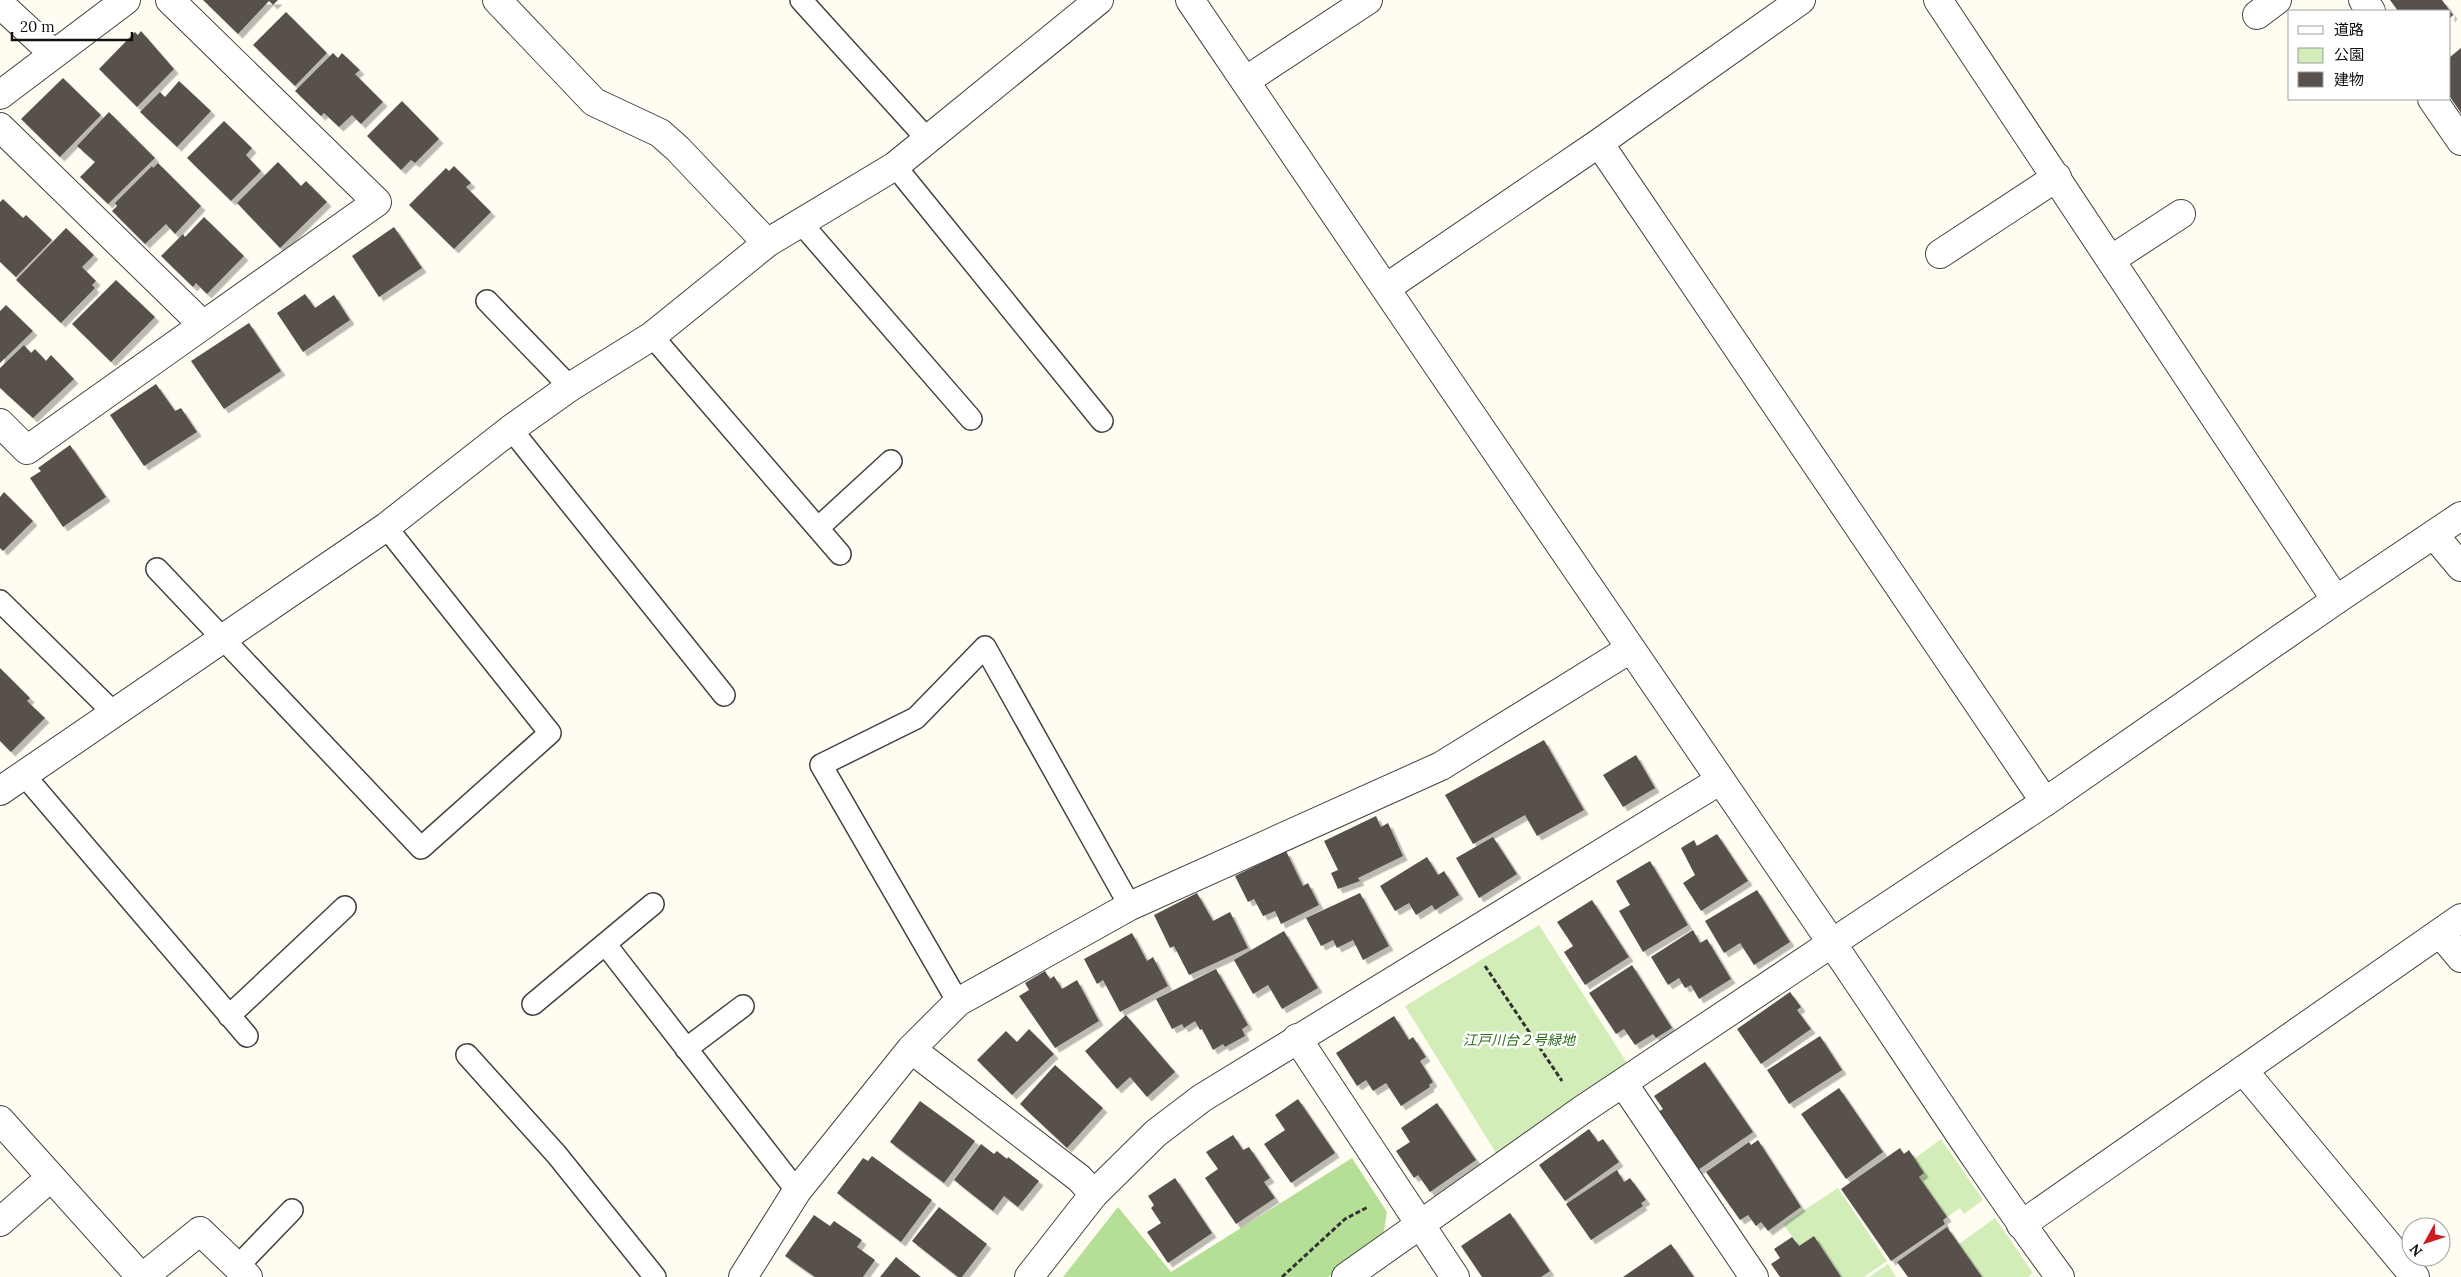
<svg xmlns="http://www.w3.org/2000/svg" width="2461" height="1277" font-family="Lora,'Noto Sans JP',serif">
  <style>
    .green { fill: #d2edb8 }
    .forest { fill: #b5df96 }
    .building { fill: #59514b; filter: url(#shadow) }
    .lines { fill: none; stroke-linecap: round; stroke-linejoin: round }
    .service-casing { stroke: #434343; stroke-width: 24 }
    .minor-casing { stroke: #434343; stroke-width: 30 }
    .tertiary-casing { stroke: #434343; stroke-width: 30 }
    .path { stroke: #323232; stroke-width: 3; stroke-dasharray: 5 2.5; stroke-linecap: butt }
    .service { stroke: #fff; stroke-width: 21 }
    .minor { stroke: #fff; stroke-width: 28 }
    .tertiary { stroke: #fff; stroke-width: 28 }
    .labels { text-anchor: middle; stroke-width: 5; stroke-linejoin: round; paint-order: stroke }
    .park-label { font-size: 14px; font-style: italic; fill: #296d1a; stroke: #fff }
  </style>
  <defs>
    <filter id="shadow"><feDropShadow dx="4.5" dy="4.5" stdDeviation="0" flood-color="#0004"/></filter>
  </defs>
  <rect width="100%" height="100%" fill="#fffdf2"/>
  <path class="green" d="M1539,925l88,138 -131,90 -91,-147z
    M1941,1139l42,61 -19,14 -4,-6 -13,9 -28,-40 5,-4 -10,-14z
    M1838,1188l49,73 -23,16h-23l-27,-41 -15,10 -16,-22z
    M1995,1218l38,55 -5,4h-46l-23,-33z
    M1888,1264l8,13h-27z"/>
  <path class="forest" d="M1352,1158l35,54 -4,24 -55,41h-265l55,-70 53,65z"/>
  <path class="building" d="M203,0h75l-5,5 -4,-4 -31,33z
    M2390,0h52l11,15 -3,3v-7h-52z
    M286,12l41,41 -32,33 -42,-41z
    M141,31l33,38 -37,38 -38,-38 36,-37 3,3z
    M2461,48v65l-11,-16v-40z
    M333,53l5,5 4,-5 18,17 -5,4 28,28 -22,22 -9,-9 -13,12 -15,-14 -3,3 -26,-25z
    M63,78l38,37 -41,42 -39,-38z
    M179,81l32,30 -34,36 -37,-35 20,-20 5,5z
    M402,101l37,38 -24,24 -4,-3 -10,10 -34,-34z
    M109,112l46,46 -47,46 -28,-27 15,-15 -18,-16z
    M224,121l28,27 -6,7 15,16 -30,30 -44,-43z
    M278,162l23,24 5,-5 21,21 -47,46 -43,-45z
    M158,163l43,43 -26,28 -9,-10 -21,20 -33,-33 5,-5 -2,-3 37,-37 1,2z
    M454,166l17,17 -5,4 25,25 -37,37 -45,-44 37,-37 3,3z
    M3,199l20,19 3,-3 26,25 -36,37 -16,-15v-60z
    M204,217l40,39 -37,38 -11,-11 -3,4 -32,-31 22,-22 2,3z
    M394,227l28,41 -43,29 -27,-41z
    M66,228l28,27 -12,12 14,14 -4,4 3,3 -34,35 -45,-43z
    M116,280l39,37 -44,45 -39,-38z
    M305,294l10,14 19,-13 16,25 -47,32 -26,-39z
    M6,305l27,26 -33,32v-52z
    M249,323l32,48 -57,38 -33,-48z
    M24,345l7,8 4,-4 11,12 5,-6 23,24 -41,39 -33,-30v-20z
    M156,384l19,27 6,-3 16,24 -53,34 -34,-51z
    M70,445l36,52 -43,30 -33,-49 11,-7 -3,-3z
    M4,492l29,29 -30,30 -3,-3v-51z
    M0,668l30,30 -3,3 18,17 -34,34 -11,-11z
    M1544,740l40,70 -47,26 -12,-21 -52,29 -28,-49z
    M1636,755l19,33 -32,19 -20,-32z
    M1376,816l5,11 7,-4 15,33 -45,22 2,3 -22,8 -7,-16 7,-3 -14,-29z
    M1717,834l31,47 -47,30 -18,-28 12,-8 -14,-27 13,-8 3,6z
    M1493,837l24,37 -38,24 -23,-40z
    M1286,851l17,35 5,-3 11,22 -38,19 -6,-13 -12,5 -9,-17 -6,3 -13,-26z
    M1427,857l11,18 6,-4 15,24 -24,15 -3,-5 -16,10 -7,-12 -14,8 -15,-25z
    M1650,861l38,64 -45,27 -24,-41 11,-6 -14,-24z
    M1757,890l33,52 -36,23 -14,-22 -16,10 -19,-32z
    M1197,893l16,28 17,-9 18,36 -59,27 -15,-29 -4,2 -16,-33z
    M1360,893l29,53 -26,14 -10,-20 -16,8 -4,-8 -12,6 -15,-28z
    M1592,900l37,57 -44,28 -21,-33 9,-6 -16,-24z
    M1693,930l7,13 7,-4 24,40 -32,20 -8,-14 -6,3 -6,-10 -11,7 -17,-28z
    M1284,931l34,57 -36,21 -14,-24 -15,9 -19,-34z
    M1132,933l15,28 6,-4 15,29 -48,26 -17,-32 -6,4 -13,-25z
    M1632,965l40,63 -16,10 -3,-4 -18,11 -11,-16 -8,5 -27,-41z
    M1216,969l32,56 -6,4 3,7 -20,11 -2,-3 -10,6 -11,-21 -2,1 -5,-9 -11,7 -2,-4 -10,5 -16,-30z
    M1045,971l5,8 4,-3 8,13 15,-9 22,41 -44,27 -36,-52 10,-6 -4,-7z
    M1790,992l11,15 -4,3 14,19 -50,35 -24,-35z
    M1126,1015l49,57 -28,25 -17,-20 -13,12 -32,-38z
    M1394,1016l15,24 4,-3 13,20 -6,4 13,21 -4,3 1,2 -29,19 -15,-23 -13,8 -7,-11 -9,6 -21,-33z
    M1029,1029l25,25 -42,41 -35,-35 29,-29 11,11z
    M1820,1036l22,34 -53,34 -22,-34z
    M1705,1062l48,70 -55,38 -40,-58 5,-3 -9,-13z
    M1055,1065l48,43 -36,40 -47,-44z
    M1839,1088l44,64 -37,27 -45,-65z
    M1298,1099l37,54 -44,30 -27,-39 21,-14 -10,-15z
    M920,1101l55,40 -31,42 -54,-41z
    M1437,1103l39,57 -46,32 -12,-17 -4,3 -18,-27 14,-9 -9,-14z
    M1589,1129l9,13 5,-3 16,23 -54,39 -26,-36z
    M1233,1135l10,15 6,-3 21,31 -6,4 11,16 -39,26 -31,-46 13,-9 -12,-17z
    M1758,1140l43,67 -33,24 -7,-9 -5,4 -8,-11 -8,5 -34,-48 43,-30 2,3z
    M981,1144l13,10 3,-3 10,8 1,-2 31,24 -21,26 -14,-11 -11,15 -39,-31z
    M1900,1148l4,6 5,-4 15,23 -5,4 28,40 -4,3 2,4 -54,37 -50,-72z
    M872,1156l60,44 -31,42 -64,-49 26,-35 5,3z
    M1617,1170l7,12 6,-4 16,22 -5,3 2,3 -52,34 -25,-36z
    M1175,1178l37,55 -44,30 -21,-31 14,-9 -10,-15 3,-3 -6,-9z
    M939,1207l48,37 -25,33h-4l-46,-36z
    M1510,1213l40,58 -9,6h-59l-21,-31z
    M814,1215l16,11 4,-5 28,19 -5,7 18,13 -12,17h-48l-30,-21z
    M1947,1227l35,50h-74l-11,-15z
    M1814,1236l27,41h-61l-9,-13 9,-6 -6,-9 18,-12 7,9z
    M1671,1244l23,33h-71z
    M896,1257l25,20h-41z"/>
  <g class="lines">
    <g class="service-casing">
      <path id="service" d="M801,0l127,140
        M895,166l207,255
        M801,223l170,196
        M487,301l83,86
        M652,336l188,218
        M511,429l213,266
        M818,528l73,-67
        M157,569l264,279 129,-115 -164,-206
        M0,601l114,112
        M24,775l223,261
        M606,945l191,246
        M958,1002l-137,-237 95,-47 69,-71 145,259
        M533,1004l120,-100
        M229,1016l116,-109
        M686,1049l57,-43
        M467,1055l90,100 98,122
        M237,1267l55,-57"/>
    </g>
    <g class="minor-casing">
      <path id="minor" d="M497,0l97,102 66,31 18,16 89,94
        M1938,0l398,600
        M2363,0l8,11
        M0,4l54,50
        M2257,15l20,-15
        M1245,81l123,-81
        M0,95l126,-95
        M2432,99l29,42
        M0,127l203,198
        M1599,143l446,659
        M1940,254l117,-77
        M2112,259l69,-45
        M1386,288l213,-145 202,-143
        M0,423l27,27 350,-248 -207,-202
        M2434,535l27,32
        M0,791l386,-264 125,-98 59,-42 82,-51 115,-93 128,-77 204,-166
        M2440,933l21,25
        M1297,1038l158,239
        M911,1049l168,129 15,16
        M2243,1070l172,207
        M1623,1083l131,194
        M0,1120l141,157
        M0,1222l50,-44
        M2021,1225l440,-307
        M143,1277l57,-46 48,46
        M743,1277l54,-86 114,-142 47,-47 172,-96 311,-140 189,-117
        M1346,1277l236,-167 250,-167"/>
    </g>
    <g class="tertiary-casing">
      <path id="tertiary" d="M1190,0c206,304 412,609 620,911 84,122 162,247 250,366
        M1832,943l213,-141 291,-202 125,-84
        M1029,1277l65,-83 62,-61 46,-35 517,-317"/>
    </g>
    <path class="path" d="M1485,966l77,115
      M1282,1277l63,-58 23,-12"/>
    <use href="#service" class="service"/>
    <use href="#minor" class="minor"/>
    <use href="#tertiary" class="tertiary"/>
  </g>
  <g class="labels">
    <g class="park-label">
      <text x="1519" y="1045">江戸川台２号緑地</text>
    </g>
  </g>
  <rect x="2288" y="10" width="162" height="90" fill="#ffffff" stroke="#9f9f9f"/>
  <rect x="2298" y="26" width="25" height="8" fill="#ffffff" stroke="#9f9f9f"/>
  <text x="2334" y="35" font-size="15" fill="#101010">道路</text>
  <rect x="2298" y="48" width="25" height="15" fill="#d2edb8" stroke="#9f9f9f"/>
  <text x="2334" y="60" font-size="15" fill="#101010">公園</text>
  <rect x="2298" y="72" width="25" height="15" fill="#59514b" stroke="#9f9f9f"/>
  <text x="2334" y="85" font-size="15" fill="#101010">建物</text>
  <g transform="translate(2426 1242) rotate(230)"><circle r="24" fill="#ffffff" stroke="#9f9f9f"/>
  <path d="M0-4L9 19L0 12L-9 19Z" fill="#ca1d21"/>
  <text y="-8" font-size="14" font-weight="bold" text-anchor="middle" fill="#101010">N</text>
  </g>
  <path d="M12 32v8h120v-8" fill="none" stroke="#101010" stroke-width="2.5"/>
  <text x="20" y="32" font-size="15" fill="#101010" stroke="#ffffff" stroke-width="4" paint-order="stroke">20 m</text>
</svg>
